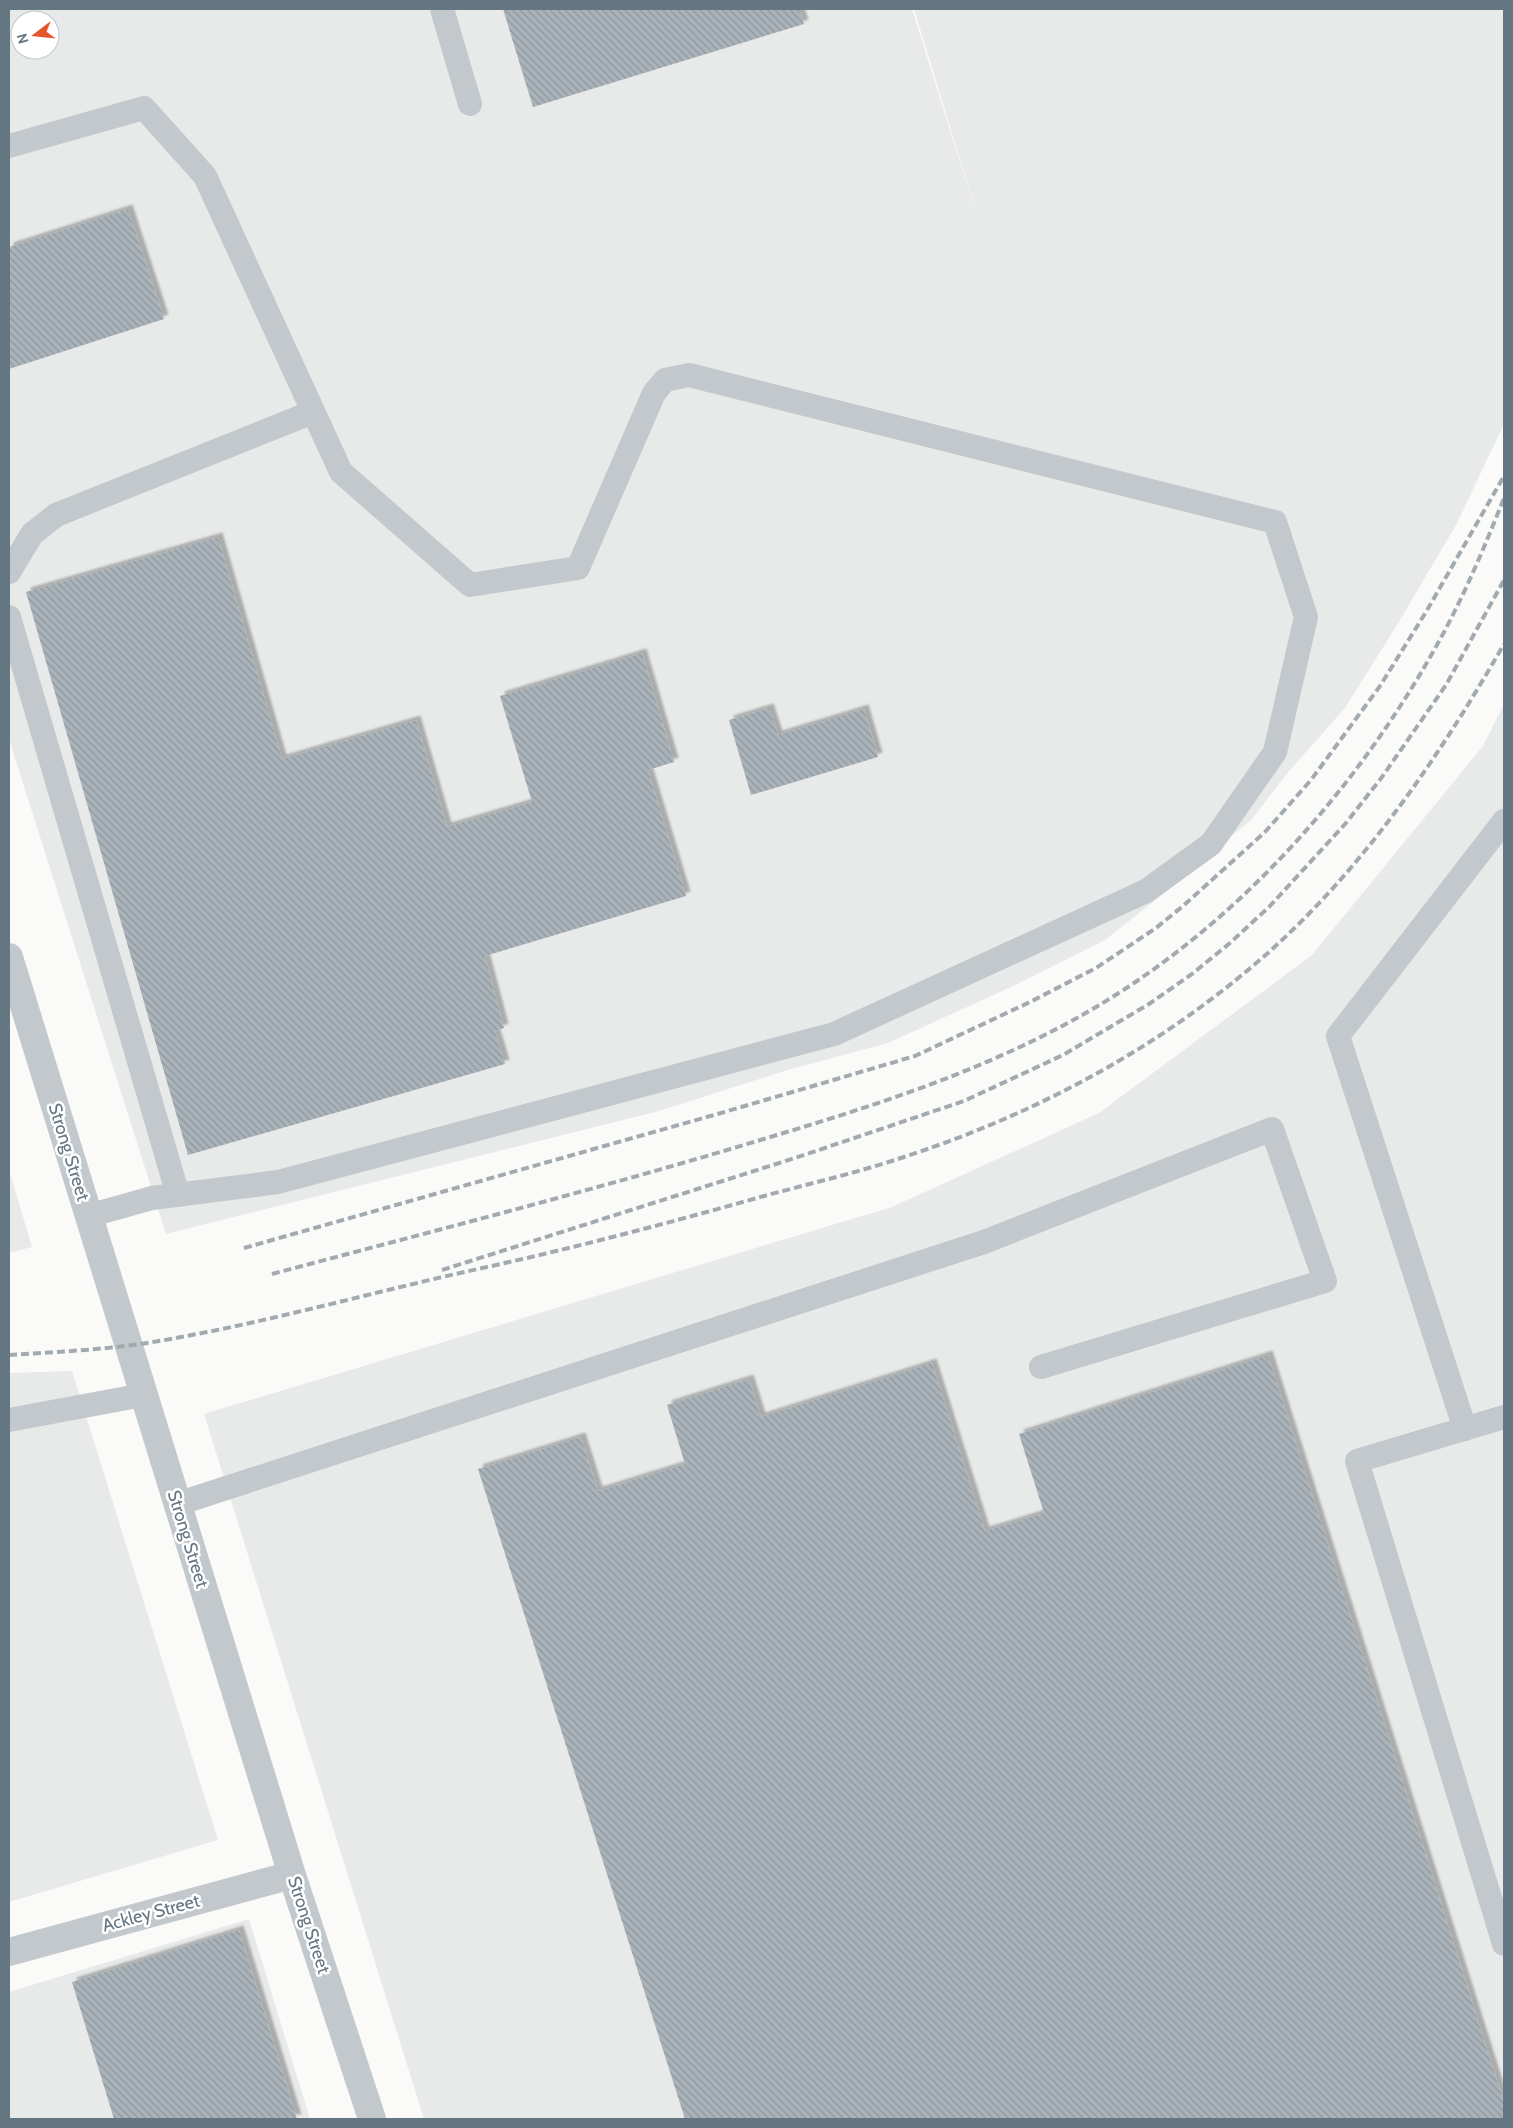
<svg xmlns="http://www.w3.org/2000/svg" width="1513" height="2128" font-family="Cabin,sans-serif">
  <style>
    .built { fill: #e8e9e9; fill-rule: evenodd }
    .building { fill: url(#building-back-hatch); filter: url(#shadow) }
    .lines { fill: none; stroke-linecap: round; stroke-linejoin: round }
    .service { stroke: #c3c8cc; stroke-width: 24 }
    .minor { stroke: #c3c8cc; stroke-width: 28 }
    .rail { stroke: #a2aab0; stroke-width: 4; stroke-dasharray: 8 4; stroke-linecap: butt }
    .labels { text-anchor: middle; stroke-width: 5; stroke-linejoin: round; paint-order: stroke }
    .street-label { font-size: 18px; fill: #657683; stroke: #fff }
  </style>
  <defs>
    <pattern id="building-back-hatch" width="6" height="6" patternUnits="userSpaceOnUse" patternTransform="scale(1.25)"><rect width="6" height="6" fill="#aab3b9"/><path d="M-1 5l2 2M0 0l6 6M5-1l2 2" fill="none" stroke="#8e969c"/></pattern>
    <filter id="shadow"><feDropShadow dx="4.5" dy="-4.5" stdDeviation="1" flood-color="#0004"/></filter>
  </defs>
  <rect width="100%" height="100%" fill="#fafaf8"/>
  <path class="built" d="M9,9h903l75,239 -73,-239h590v415l-48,101 -59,100 -52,83 -56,63 -37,48 -76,65 -71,56 -94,47 -123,56 -97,26 -132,42 -493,123 -157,-495zM20,20h30v30h-30z
    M1504,704v1415h-1080l-220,-705 688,-207 207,-94 213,-158 171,-209z
    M9,1170l23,77 -23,6z
    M72,1371l146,469 -209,62v-529z
    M249,1919l61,200h-301v-127z"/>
  <path class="building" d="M503,9h296l5,15 -271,83z
    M128,209l36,110 -155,50v-122z
    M218,537l64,222 134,-39 31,107 85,-25 -32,-106 142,-43 32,109 -26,8 38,126 -201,60 19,72 -9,3 10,33 -317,91 -162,-563z
    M769,708l9,27 86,-26 14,48 -127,38 -22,-75z
    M1268,1355l236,748v16h-819l-207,-650 103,-32 17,54 87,-27 -18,-59 82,-26 12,38 171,-54 53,168 59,-18 -25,-79z
    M239,1930l58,189h-183l-42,-137z"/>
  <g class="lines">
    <path class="service" d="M442,9l28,95
      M9,146l135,-38 61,68 136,296 129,113 108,-17 76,-175 11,-13 24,-5 586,147 31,95 -31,135 -64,92 -65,47 -312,143 -556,148 -126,16 -64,18
      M9,572l23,-38 24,-19 257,-103
      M9,617l169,578
      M1504,1417l-147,44 147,483
      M9,1420l134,-25
      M1465,1429l-127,-393 166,-215
      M177,1504l807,-262 288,-113 53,152 -284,86"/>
    <path class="minor" d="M9,957l283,918 80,244
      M9,1952l283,-77"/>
    <path class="rail" d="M244,1248l477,-135 194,-57 115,-54 66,-34 60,-40 27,-22 82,-74 46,-52 69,-94 46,-74 78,-136
      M442,1270l353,-112 169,-57 99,-46 86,-51 43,-30 38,-31 40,-37 76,-83 36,-46 64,-92 58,-105
      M272,1274c169,-45 338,-88 505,-139 106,-32 210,-66 307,-121 146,-83 267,-217 349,-362 28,-49 50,-101 71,-154
      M9,1355c46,-3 92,-5 138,-12 112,-18 221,-50 331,-74 96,-21 191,-46 286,-73 48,-13 96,-24 143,-40 130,-43 250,-107 354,-197 101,-88 177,-200 243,-315"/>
  </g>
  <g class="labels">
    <g class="street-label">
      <text transform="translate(69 1152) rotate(73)" y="6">Strong Street</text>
      <text transform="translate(188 1539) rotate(73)" y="6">Strong Street</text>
      <text transform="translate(151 1913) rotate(-15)" y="6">Ackley Street</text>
      <text transform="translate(309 1925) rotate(72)" y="6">Strong Street</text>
    </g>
  </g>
  <rect width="1513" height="2128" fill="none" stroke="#657683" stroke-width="20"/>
  <g transform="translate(35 35) rotate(254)"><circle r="24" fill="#ffffff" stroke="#c1c8cd"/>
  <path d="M0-4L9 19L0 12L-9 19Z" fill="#e4572e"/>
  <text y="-8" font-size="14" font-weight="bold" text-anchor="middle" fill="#657683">N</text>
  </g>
</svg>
